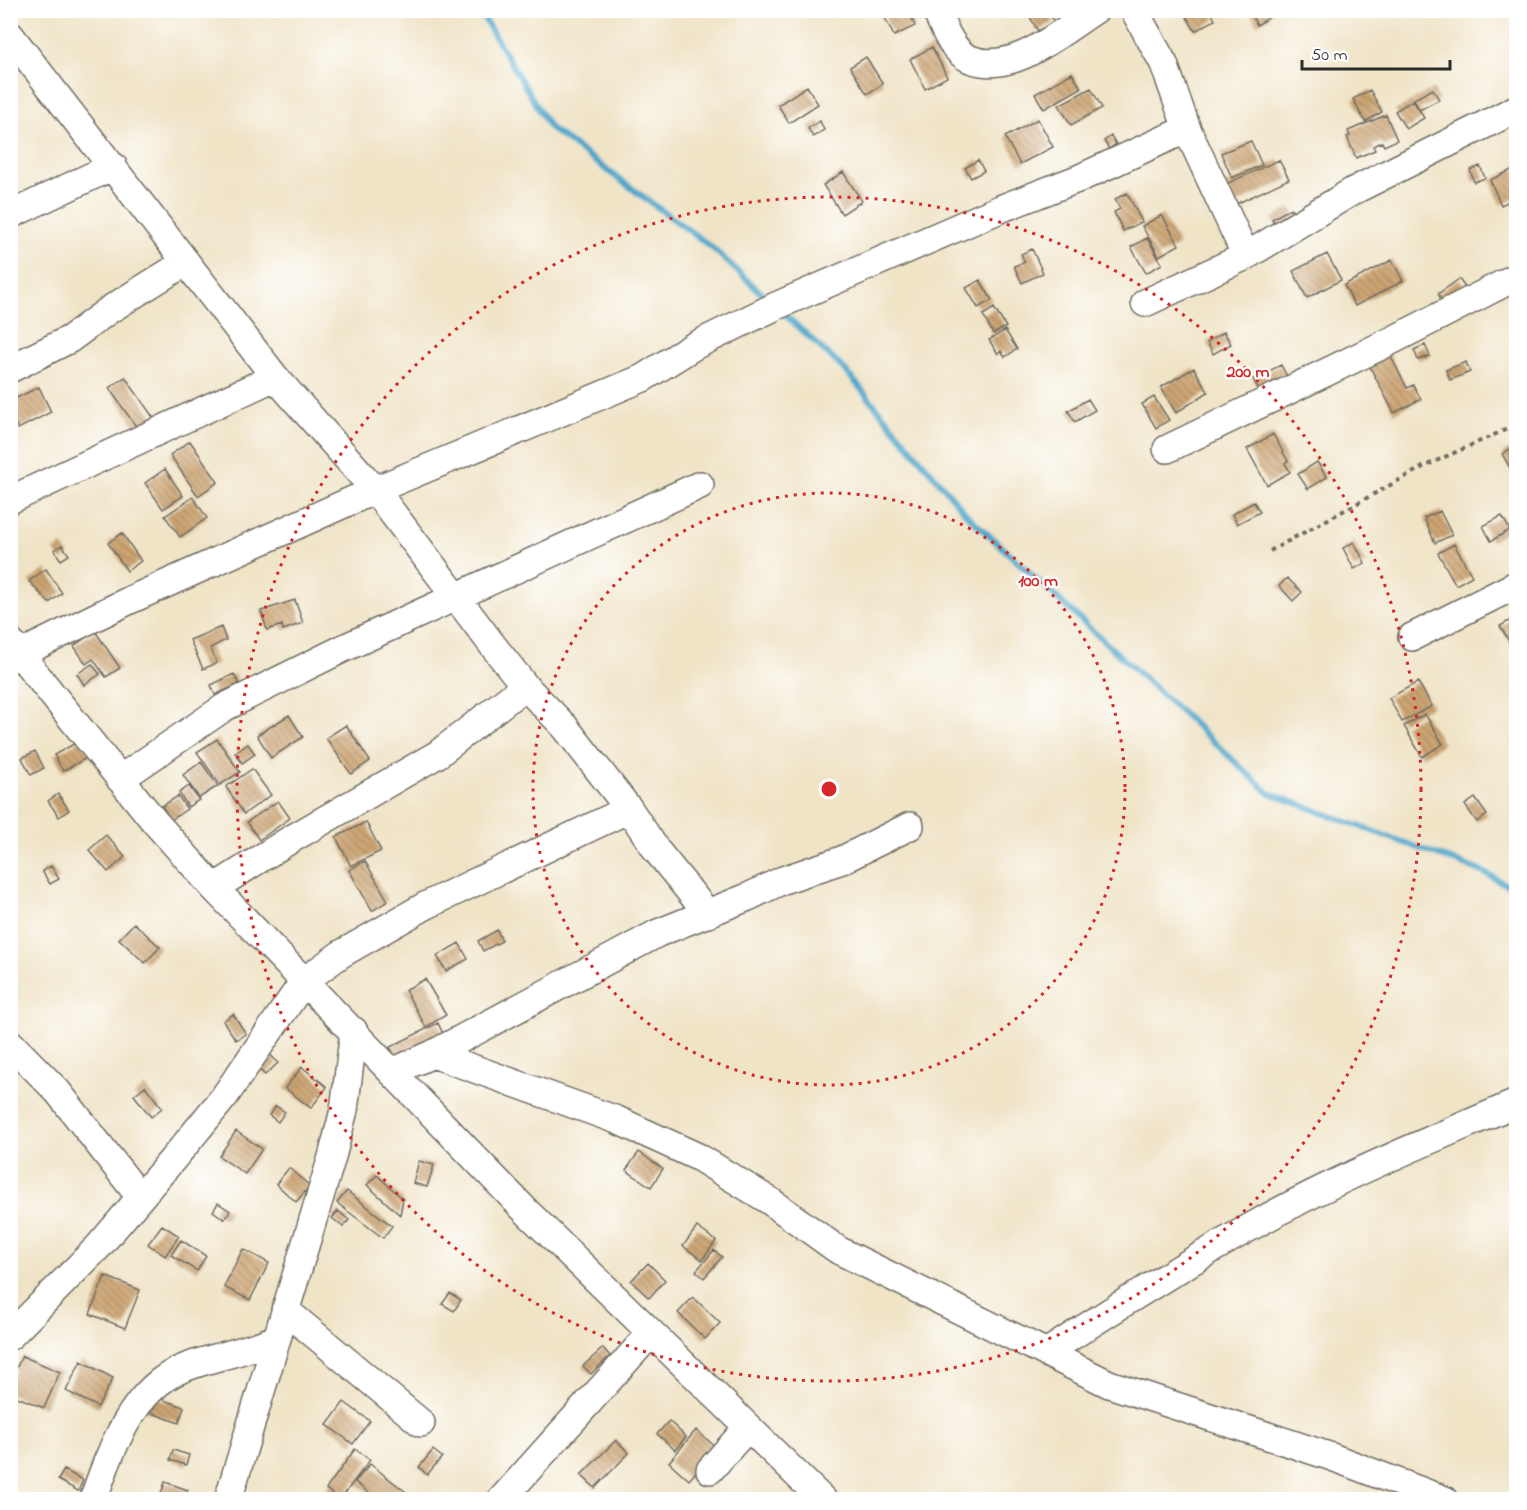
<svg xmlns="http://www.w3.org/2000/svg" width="1527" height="1510" font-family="'Indie Flower',sans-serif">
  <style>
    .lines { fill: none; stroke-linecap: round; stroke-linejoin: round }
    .stream { stroke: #4ca5c9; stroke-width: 6 }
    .building { fill: url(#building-back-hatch) }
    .minor-casing { stroke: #706c62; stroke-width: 30 }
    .path { stroke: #706c62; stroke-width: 4; stroke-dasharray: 4.5 4.5; stroke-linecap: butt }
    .minor { stroke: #fff; stroke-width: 27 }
    .ring { fill: none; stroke: #d62828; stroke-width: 3; stroke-dasharray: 3 6 }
    .centre { fill: #d62828; stroke: #fff; stroke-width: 3 }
    .ring-label { font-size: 18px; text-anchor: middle; font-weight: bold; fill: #d62828; stroke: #fff; stroke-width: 4.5; stroke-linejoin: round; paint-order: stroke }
  </style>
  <defs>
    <pattern id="building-back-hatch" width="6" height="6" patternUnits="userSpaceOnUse" patternTransform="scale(1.5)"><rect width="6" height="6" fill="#cda573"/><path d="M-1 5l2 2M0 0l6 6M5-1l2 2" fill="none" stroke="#a7875f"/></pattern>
  </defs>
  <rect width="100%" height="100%" fill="#fff"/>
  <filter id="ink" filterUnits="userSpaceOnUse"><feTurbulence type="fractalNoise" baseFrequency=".0167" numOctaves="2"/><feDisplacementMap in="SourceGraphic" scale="12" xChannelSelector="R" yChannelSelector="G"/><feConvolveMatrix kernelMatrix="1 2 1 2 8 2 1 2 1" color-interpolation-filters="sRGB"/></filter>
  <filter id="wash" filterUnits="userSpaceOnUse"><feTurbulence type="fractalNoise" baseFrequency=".008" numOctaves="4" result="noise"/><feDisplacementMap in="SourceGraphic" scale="24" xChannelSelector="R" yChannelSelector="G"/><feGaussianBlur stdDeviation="1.35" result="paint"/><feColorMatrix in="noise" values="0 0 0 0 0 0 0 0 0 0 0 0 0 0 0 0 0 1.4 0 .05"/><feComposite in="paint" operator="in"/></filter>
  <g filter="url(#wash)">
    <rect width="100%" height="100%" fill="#f0e4c7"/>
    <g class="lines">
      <path class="stream" d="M479,10l71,118 160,118 59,54
        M781,311l65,60 122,145 301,277 212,78 35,19"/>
    </g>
    <g id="blocks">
      <path class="building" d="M881,10h27l7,16 -21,10z
        M1026,10h32l-8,5 4,7 -16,9z
        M1183,10h27l5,10 -20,11z
        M1249,10h17l4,7 -13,8z
        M932,47l15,30 -22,12 -15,-30z
        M866,57l17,27 -16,10 -17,-27z
        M1072,73l9,15 -37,21 -9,-15z
        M807,86l11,18 -29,19 -11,-18z
        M1091,88l11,20 -31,17 -12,-20z
        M1433,89l6,11 -20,10 -5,-11z
        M1370,90l12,22 -17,10 -12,-23z
        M1413,100l11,18 -18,11 -11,-18z
        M1386,115l11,25 -13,6 -2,-4 -9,4 2,4 -19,8 -9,-21 3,-1 -2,-5z
        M1038,119l15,28 -33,17 -15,-27z
        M820,121l4,9 -11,7 -5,-9z
        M1111,136l5,8 -7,5 -5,-8z
        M1251,141l11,24 -30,13 -11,-25z
        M978,160l6,11 -13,7 -6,-10z
        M1279,160l10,19 -53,25 -10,-20z
        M1480,166l5,12 -11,4 -4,-12z
        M1516,168v30l-15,7 -11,-25z
        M843,172l19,29 -20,13 -19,-29z
        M1127,193l15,29 -19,9 -9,-19 6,-3 -5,-10z
        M1291,208l6,10 -19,11 -6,-10z
        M1162,215l17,30 -20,11 -17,-30z
        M1147,238l15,26 -16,9 -15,-26z
        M1032,249l11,24 -21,10 -8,-17 11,-4 -4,-8z
        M1327,254l14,26 -34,18 -14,-27z
        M1392,260l11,21 -48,25 -11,-21z
        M1459,279l7,10 -22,15 -6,-10z
        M980,280l12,20 -14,8 -12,-20z
        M994,308l12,19 -13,7 -10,-19z
        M1005,330l12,19 -12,8 -4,-6 -3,3 -9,-14z
        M1224,332l7,12 -18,10 -6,-12z
        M1425,345l5,11 -12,4 -4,-10z
        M1389,353l18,35 6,-3 8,14 -27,14 -26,-50z
        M1466,362l4,10 -20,8 -4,-10z
        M1281,365l8,15 -28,14 -8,-15z
        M1194,368l14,24 -32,21 -15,-26z
        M125,377l30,43 -16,11 -30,-43z
        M39,387l12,25 -33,17 -8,-15v-13z
        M1154,397l15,23 -13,8 -14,-24z
        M1088,399l7,11 -20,12 -7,-11z
        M1273,434l15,27 -3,2 5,9 -23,13 -20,-36z
        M190,441l28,41 -20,14 -28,-41z
        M1516,445v27l-3,1 -11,-19z
        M1317,462l10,15 -19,12 -10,-15z
        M165,469l18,27 -20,13 -18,-26z
        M193,497l14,21 -27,19 -15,-21z
        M1254,502l6,10 -23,12 -5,-10z
        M1440,511l12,24 -17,8 -11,-25z
        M1502,516l8,14 -19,11 -8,-15z
        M122,533l19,28 -14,10 -19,-28z
        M1354,542l11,21 -11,6 -11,-21z
        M1454,544l18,32 -16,9 -18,-32z
        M62,545l7,10 -8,5 -7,-10z
        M46,569l16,24 -13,10 -20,-22z
        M1287,578l15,14 -9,9 -14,-15z
        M295,600l8,23 -20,7 -1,-5 -15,5 -6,-19z
        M1516,617v36l-16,-27z
        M221,627l5,13 -16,8 7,15 -14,6 -13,-29z
        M95,631l25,37 -14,9 -13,-18 -7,5 -12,-18z
        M92,664l8,10 -16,11 -7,-11z
        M234,674l5,10 -24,11 -4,-10z
        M1418,682l14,24 -30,16 -13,-24z
        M1425,714l18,30 -21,13 -18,-31z
        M289,715l14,22 -32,21 -14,-23z
        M346,725l24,36 -19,13 -25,-36z
        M217,739l23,33 -20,13 -23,-33z
        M81,740l9,16 -27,15 -9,-16z
        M248,744l7,10 -13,9 -7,-10z
        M35,751l9,17 -13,7 -9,-17z
        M201,762l17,24 -19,12 -16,-23z
        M252,769l19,26 -27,19 -18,-27z
        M189,786l10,14 -11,7 -9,-14z
        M58,794l11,16 -10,7 -11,-16z
        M178,796l9,13 -16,11 -9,-14z
        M1475,798l12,17 -10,7 -12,-17z
        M278,801l12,17 -31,22 -12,-18z
        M366,822l15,29 -30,15 -15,-29z
        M106,835l19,22 -17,15 -19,-22z
        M365,861l23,40 -16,10 -23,-41z
        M51,866l8,13 -9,5 -8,-13z
        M134,923l26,24 -15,16 -26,-24z
        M497,930l5,11 -19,10 -5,-10z
        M459,943l9,16 -22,12 -9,-15z
        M425,979l21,36 -20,12 -21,-37z
        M233,1014l13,20 -10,6 -13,-19z
        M438,1023l6,13 -47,24 -7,-13z
        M265,1049l13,14 -13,12 -14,-14z
        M302,1067l25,20 -16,21 -26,-20z
        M145,1086l17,22 -11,9 -17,-22z
        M276,1106l9,6 -7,10 -9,-7z
        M236,1131l26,18 -17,25 -26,-18z
        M639,1152l24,17 -12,18 -25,-17z
        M419,1161l15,4 -7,22 -14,-4z
        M289,1168l21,18 -14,16 -20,-18z
        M377,1175l26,24 -3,16 -33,-30z
        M347,1191l45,35 -9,12 -46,-35z
        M218,1203l12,8 -6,8 -11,-8z
        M338,1211l11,9 -6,7 -11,-9z
        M162,1225l17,11 -14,20 -17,-12z
        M697,1227l19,14 -14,19 -19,-14z
        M181,1240l25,16 -9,15 -26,-16z
        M243,1249l26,14 -19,37 -26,-13z
        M714,1250l8,7 -18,21 -8,-7z
        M648,1263l17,17 -16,18 -18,-17z
        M105,1276l35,14 -15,38 -35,-14z
        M450,1293l11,7 -7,11 -12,-7z
        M693,1297l27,26 -15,16 -27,-26z
        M603,1348l7,8 -19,18 -8,-8z
        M22,1356l38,16 -16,36 -34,-14v-12z
        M81,1361l32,17 -15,29 -32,-16z
        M149,1395l35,12 -5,16 -35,-13z
        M344,1402l26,19 -17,23 -26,-19z
        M669,1421l17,16 -11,13 -18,-16z
        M696,1430l21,18 -28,32 -20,-18z
        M616,1440l13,13 -34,35 -14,-13z
        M355,1449l15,11 -30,40 -14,-11z
        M173,1450l16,5 -3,10 -16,-5z
        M433,1450l9,7 -15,18 -8,-8z
        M370,1464l41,32 -2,4h-31l-23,-18z
        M64,1470l19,10 -5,11 -20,-11z
        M165,1482l23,8 -4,10h-25z"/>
    </g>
  </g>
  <g filter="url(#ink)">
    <use href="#blocks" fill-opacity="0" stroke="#706c62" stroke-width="1.5"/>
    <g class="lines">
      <g class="minor-casing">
        <path id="minor" d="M936,10c7,16 16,42 34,49 43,17 90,-27 125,-49
          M1134,10l30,54 23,65 59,127
          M10,35l265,342 100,113 119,157 31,39 40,41 64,82 28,42 51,63
          M10,215l103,-49
          M1145,303l101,-47 107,-65 163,-82
          M10,369l60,-30 39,-29 77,-48
          M1167,449l220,-106 129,-66
          M10,500l265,-123
          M1412,637l104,-52
          M10,642l145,180 59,66 312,323 297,289
          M10,659l120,-59 245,-110 268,-112 51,-32 82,-40 224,-97 80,-31 107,-49
          M120,779l105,-72 119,-59 356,-163
          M214,888l74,-47 150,-87 87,-68
          M10,1043l48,49 82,105
          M433,1054l225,-121 90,-36 35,-17 59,-20 68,-34
          M392,1072l41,-18 184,66 81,37 72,44 68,49 271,134 223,73 113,43
          M285,1310l136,113
          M10,1336l89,-90 85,-100 40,-49 80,-116 37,-27 84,-48 204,-97
          M1046,1353c69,-45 138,-89 210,-129 83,-47 173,-83 260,-121
          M710,1470l38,-43
          M93,1500c17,-48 39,-112 91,-132 30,-12 62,-16 91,-29
          M228,1500l104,-343 12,-47 10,-79
          M501,1500l150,-167"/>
      </g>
      <path class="path" d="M1270,551l155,-85 91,-41"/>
      <use href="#minor" class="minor"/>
    </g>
  </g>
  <g class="ring">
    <circle cx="829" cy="789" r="296"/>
    <circle cx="829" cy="789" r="592"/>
  </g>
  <circle cx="829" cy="789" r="9" class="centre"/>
  <g class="ring-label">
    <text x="1248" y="377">200 m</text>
    <text x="1038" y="586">100 m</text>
  </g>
  <rect width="1527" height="1510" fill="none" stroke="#fff" stroke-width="36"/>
  <path d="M1302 60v9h148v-9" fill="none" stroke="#2b2b2b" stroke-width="3"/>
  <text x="1311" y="60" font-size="18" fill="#2b2b2b" stroke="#ffffff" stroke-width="4.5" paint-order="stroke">50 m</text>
</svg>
